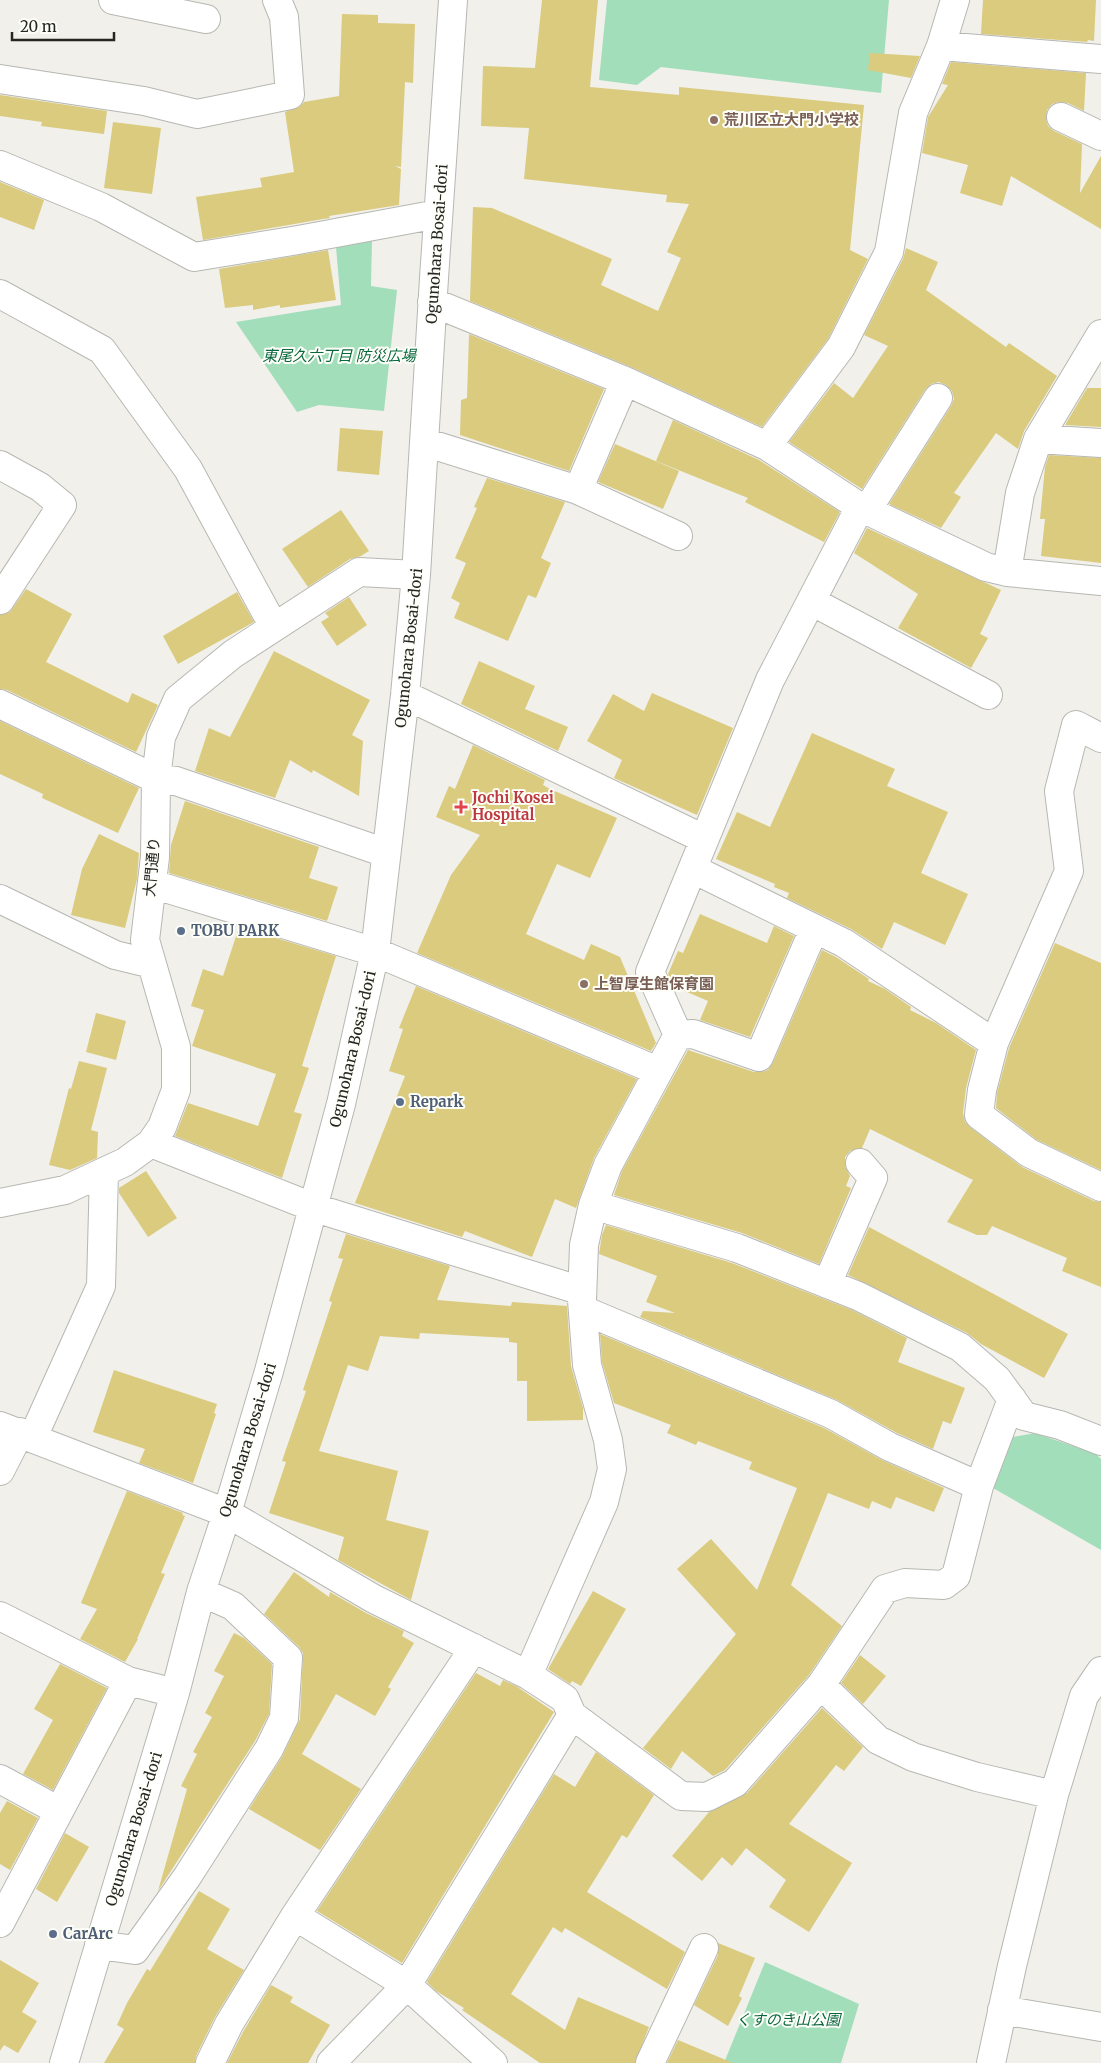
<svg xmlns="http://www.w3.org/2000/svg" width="1101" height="2063" font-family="Merriweather,'Noto Sans JP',serif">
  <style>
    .green { fill: #a3debb }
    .building { fill: #dacb7e }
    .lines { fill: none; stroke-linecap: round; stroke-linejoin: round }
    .minor-casing { stroke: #b7b7b2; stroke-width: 30 }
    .minor { stroke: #fff; stroke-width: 28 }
    .education-dot { fill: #8d6e63; stroke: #fefef8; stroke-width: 2 }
    .health-dot { fill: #e0444e; stroke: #fefef8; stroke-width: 2 }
    .service-dot { fill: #5c6f8a; stroke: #fefef8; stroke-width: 2 }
    .labels { text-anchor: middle; stroke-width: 4; stroke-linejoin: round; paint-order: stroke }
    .education-label { font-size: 15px; font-weight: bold; fill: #785e54; stroke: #fefef8; text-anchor: start }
    .street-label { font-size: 15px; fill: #252523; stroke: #fefef8 }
    .park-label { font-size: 15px; font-style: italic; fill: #09673f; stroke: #fefef8 }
    .health-label { font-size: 15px; font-weight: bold; fill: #be3a42; stroke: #fefef8; text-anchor: start }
    .service-label { font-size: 15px; font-weight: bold; fill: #4e5e75; stroke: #fefef8; text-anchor: start }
  </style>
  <rect width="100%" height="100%" fill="#f1f0eb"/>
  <path class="green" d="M607,0h282l-8,93 -220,-26 -24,18 -38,-5z
    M372,240l-1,46 26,4 -13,121 -65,-6 -22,7 -61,-90 105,-17 -5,-58z
    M1035,1433l61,21 5,5v91l-108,-62 20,-51z
    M765,1962l94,42 -18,59h-117z"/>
  <path class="building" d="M542,0h56l-8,87 89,8v-8l185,18 -14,145 18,9 -40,80 -66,88 -131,-60 -161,-66 3,-94 19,1 120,51 -11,26 57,26 23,-53 -14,-6 22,-48 -23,-2 1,-7 -143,-16 5,-51 -48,-2 2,-60 52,2z
    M983,0h113l-2,41 -6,-1 -1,2 -106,-8z
    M342,14l36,1v8l37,1 -2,59 -8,-1 -4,85 -6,-1 6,3 -2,36 -70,11 1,2 -7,1 -120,21 -7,-43 66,-10 -2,-9 34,-6 -9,-60 14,-5 5,-5 35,-6z
    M870,53l50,3 -9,22 -43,-8z
    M951,62l135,11 -2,38 -16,-8 -9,-1 -7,2 -5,6 -1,9 2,7 6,5 28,13 -2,49 21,-37v73l-90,-53 -9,30 -42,-13 8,-28 -46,-12 6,-36 20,-32 -6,-1z
    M0,95l107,16 -3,23 -63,-8 1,-4 -42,-6z
    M113,122l48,6 -9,66 -48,-6z
    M0,182l44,18 -10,30 -34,-13z
    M906,248l32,14 -12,28 80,57 3,-4 48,33 -33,55 -6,18 -22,-16 -42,60 7,4 -20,31 -52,-24 62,-98 3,-7 -2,-8 -6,-6 -7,-3 -8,2 -6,6 -63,99 -73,-47 45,-59 19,15 35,-52 -24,-11 39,-76z
    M328,250l8,50 -56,8v-3l-27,5v-5l-28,3 -6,-39z
    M469,334l135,55 -35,82 -109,-36 1,-35 6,-2z
    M1087,388h14v39l-36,-2z
    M673,420l86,40 81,52 -16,30 -79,-40 3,-4 -92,-37z
    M340,428l43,3 -4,44 -42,-4z
    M615,444l64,27 -16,38 -65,-27z
    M1049,455l52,3v105l-60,-7 4,-37h-5l5,-52z
    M487,478l78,24 -24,56 10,5 -15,35 -8,-3 -20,46 -54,-23 6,-15 -9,-5 15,-35 -11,-5 22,-50 -3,-1z
    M341,510l28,41 -8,5 -11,3 -42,28 -26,-38z
    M867,528l134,62 -21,44 8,4 -17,30 -73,-40 20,-34 -64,-41z
    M26,589l46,25 -26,48 82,41 4,-10 26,12 -22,47 -129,-62 -7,-1v-74l10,-3z
    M237,592l17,30 -76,42 -15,-28z
    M349,597l18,28 -30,21 -16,-24 8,-5 -4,-4z
    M274,651l96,49 -18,35 11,6 -4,55 -46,-26 -1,3 -22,-13 -15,38 -80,-27 14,-43 21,9z
    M479,661l56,25 -10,23 43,18 -10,24 -97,-47z
    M652,693l81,35 -36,87 -83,-37 8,-18 -35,-19 26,-47 31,17z
    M0,721l139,67 -21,45 -76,-35 1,-4 -43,-20z
    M812,733l83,36 -8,17 61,26 -27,61 47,21 -23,51 -51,-23 -12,27 -31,-20 -64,-31 2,-5 -15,-6 1,-3 -59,-25 21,-47 33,15z
    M473,745l72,35 -2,5 7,4 67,29 -27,60 -33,-14 -31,70 58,26 7,-16 29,13 36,86 -5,8 -234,-98 34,-78 29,-40 -44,-18 13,-31 6,3z
    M185,801l134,46 -10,31 29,9 -11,34 -158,-48 2,-28z
    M99,834l40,19 -2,26 -12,49 -54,-13 11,-46z
    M700,914l67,29 7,-17 20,10 -44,101 -50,-17 8,-19 -35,-15 -5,-12 10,-23 5,2z
    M239,927l97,29 -34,110 7,2 -15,44 8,2 -20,64 -107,-42 13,-33 70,23 18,-52 -84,-28 12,-36 -13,-4 12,-37 20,7z
    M1055,943l46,20v207l-64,-30 -41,-32 1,-15 12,-45z
    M822,950l14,7 33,22 -1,2 17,8 26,18 -1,3 26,13 40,27 -10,38 -3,25 2,9 5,5 52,40 72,34 7,1v85l-39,-16 5,-13 -75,-32 -5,9h-10l-30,-13 26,-42 -103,-51 -8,19 -12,3 -5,6v9l5,10 -4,10 5,2 -32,76 -77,-31 -128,-38 8,-24 66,-121 66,22h7l7,-2 5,-7z
    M416,986l221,93 -43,79 -18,50 -21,-9 -23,58 -67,-26 -3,6 -107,-34 50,-127 -16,-5 14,-42 -4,-1z
    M96,1013l30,8 -10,39 -30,-8z
    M79,1061l28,7 -16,62 7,2 -1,26 -27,12 -21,-5 20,-77 2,1z
    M146,1171l31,47 -29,19 -29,-44v-5z
    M606,1225l126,38 120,47 55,28 -9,24 67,26 -14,36 -8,-3 -10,28 -36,-16 -60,-33 -197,-83 3,-6 32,2 -29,-11 11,-26 -58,-22 3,-19z
    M869,1227l199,107 -24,44 -63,-34 -14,-11 -119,-58z
    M346,1234l104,32 -13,34 74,6 1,-4 55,4 4,60 12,42v12l-56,1v-40h-10v-38l-8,-1v-4l-89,-5 -1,6 -39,-3 -12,35 -20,-6 -29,86 79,20 -12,49 43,11 -18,69 -73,-40 6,-23 -75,-24 17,-51 -4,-1 24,-70 -3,-1 29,-88 -3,-1 14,-42 -5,-1z
    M600,1334l224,94 60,33 60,27 -10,24 -38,-15 -5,12 -19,-8 -3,8 -41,-16 -37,92 51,41 -33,49 -84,95 -12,6 -31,-25 -11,18 -28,-21 93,-114 -59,-65 34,-30 46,51 40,-102 -48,-19 3,-7 -54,-21 -2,4 -29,-12 4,-8 -57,-22 -12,-41z
    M114,1370l103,34 -3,9 2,1 -23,69 -54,-20 6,-14 -52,-17z
    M127,1491l56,22 -1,2 3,1 -24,57 4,1 -28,65h1l-13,23 -45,-23 17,-30 -16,-6z
    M294,1572l35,25 1,-5 36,21 38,18 -2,5 12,7 -26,44 3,2 -16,27 -39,-22 -34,60 59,35 -41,61 -71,-41 33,-52 18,-38 3,-66 -4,-6 -35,-33z
    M593,1591l33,18 -45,77 -9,-5 -2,3 -22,-15z
    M234,1633l10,5 28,26 -3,50 -14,27 -97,150 29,-102 -6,-3 16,-32 -4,-2 19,-35 -7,-4 19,-37 -10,-5z
    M860,1655l26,21 -23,28 -22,-21z
    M60,1664l47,24 -54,102 -30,-16 30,-54 -19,-11z
    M476,1673l24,13 3,-6 13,6 38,26 -152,251 -85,-52z
    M822,1708l41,39 -19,24 -8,-6 -47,59 63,39 -43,69 -40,-25 17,-27 -40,-32 -14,18 -10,-9 -20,24 -30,-25 37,-44 38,-19z
    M596,1752l58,43 -27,43 -5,-3 -35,57 98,60 -18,37 -102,-61 -3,5 -9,-6 -42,67 54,36 13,-33 71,30 -14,36h-95l-78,-53 2,-2 -28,-17 -9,-9 127,-208 21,13z
    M7,1801l31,17 -28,52 -10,-6v-51z
    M65,1833l24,14 -32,55 -21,-13z
    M199,1891l31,18 -23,40 37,21 -29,47 -19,39 -1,7h-91l20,-34 -7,-4 10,-22 20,-34 3,2z
    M718,1943l37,15 -16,38 3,2 -14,28 -34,-21 24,-50z
    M0,1960l39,23 -17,29 15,9 -19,32 -14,-8 -4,6z
    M271,1985l22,12 -3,5 40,23 -22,38h-81l16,-31z
    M678,2040l55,23h-66z"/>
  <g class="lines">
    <g class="minor-casing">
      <path id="minor" d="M113,0l93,19
        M941,46l160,13
        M0,79l144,22 53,13 93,-19 -6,-78 -7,-17
        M1061,117l40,19
        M0,165l101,42 93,50 104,-17 140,-26
        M0,294l102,56 86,119 86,158
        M432,302l193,79 142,65 93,61 126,60 21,5 94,9
        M1038,439l63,4
        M424,442l154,48 47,-109
        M767,446l74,-99 48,-95 24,-139 28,-67 14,-46
        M0,465l40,22 22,18 -62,95
        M578,490l100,46
        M867,510l71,-112
        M1007,572l13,-79 18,-54 63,-105
        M811,601l177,94
        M405,695l299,144
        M0,704l156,75 20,2 210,72
        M1101,738l-25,-13 -17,66 10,80 -75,172 -12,47 -3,25 50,38 72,34
        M693,869l151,74 150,100
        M152,884l223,68 283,119
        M0,899l115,56 37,9
        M678,1035l15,-1 66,23 55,-128
        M151,1143l164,65 267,83
        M0,1203l65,-13 60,-28 26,-19 11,-16 14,-37v-43l-31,-107 10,-83 1,-78 5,-42 17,-38 55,-45 126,-82 57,3
        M593,1205l144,43 121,48 102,51 37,32 27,37 36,9 41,16
        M827,1284l46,-106 -13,-15
        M583,1310l248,104 59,33 89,39
        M0,1426l227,87 147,86 154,76 37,24 7,16 -165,270 -76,78
        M33,1437l68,-151 3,-114
        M0,1471l20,-39
        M0,1616l128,65 47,12
        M474,1648l-179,268 112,69 86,78
        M528,1675l76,-173 8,-33 -4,-29 -21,-75 -5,-65 2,-55 9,-40 15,-40 70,-130 -28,-63 120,-292 90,-173
        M821,1685l57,55 35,17 64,20 77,18
        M572,1715l109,81 26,1 28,-14 86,-98 64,-96 20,-6 39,2 12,-9 23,-90 33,-87
        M0,1779l59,32
        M0,1923l128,-242
        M99,1945l36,5 52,-73 82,-128 15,-31 4,-60 -55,-52 -32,-14
        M1002,2010l99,17
        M64,2063l111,-370 26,-101 26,-79 42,-142 72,-267 34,-152 30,-257 11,-120 18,-297 19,-278
        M210,2063l19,-39 66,-108
        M650,2063l54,-115
        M991,2063l21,-97 42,-171 30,-99 17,-25"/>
    </g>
    <use href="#minor" class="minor"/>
  </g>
  <g class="education-dot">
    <circle cx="714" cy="120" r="5"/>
    <circle cx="584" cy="984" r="5"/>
  </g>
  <path class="health-dot" d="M458.5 799.5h5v5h5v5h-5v5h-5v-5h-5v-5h5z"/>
  <g class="service-dot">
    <circle cx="181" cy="931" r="5"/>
    <circle cx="400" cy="1102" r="5"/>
    <circle cx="53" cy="1934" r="5"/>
  </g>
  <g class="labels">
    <g class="education-label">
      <text x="724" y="125">荒川区立大門小学校</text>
      <text x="594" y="989">上智厚生館保育園</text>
    </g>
    <g class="street-label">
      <text transform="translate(437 244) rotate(-86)" y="5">Ogunohara Bosai-dori</text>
      <text transform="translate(409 648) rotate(-84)" y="5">Ogunohara Bosai-dori</text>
      <text transform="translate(152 867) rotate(-85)" y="5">大門通り</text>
      <text transform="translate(353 1049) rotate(-77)" y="5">Ogunohara Bosai-dori</text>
      <text transform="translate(248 1440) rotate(-73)" y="5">Ogunohara Bosai-dori</text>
      <text transform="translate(134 1829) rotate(-73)" y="5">Ogunohara Bosai-dori</text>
    </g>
    <g class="park-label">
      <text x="339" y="361">東尾久六丁目 防災広場</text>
      <text x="788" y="2025">くすのき山公園</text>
    </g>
    <g class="health-label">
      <text x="472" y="803">Jochi Kosei<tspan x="472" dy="17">Hospital</tspan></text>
    </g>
    <g class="service-label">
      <text x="191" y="936">TOBU PARK</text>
      <text x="410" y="1107">Repark</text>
      <text x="63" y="1939">CarArc</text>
    </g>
  </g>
  <path d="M12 32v8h102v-8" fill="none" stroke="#252523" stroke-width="2.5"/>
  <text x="20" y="32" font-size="15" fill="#252523" stroke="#fefef8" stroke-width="4" paint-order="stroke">20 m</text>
</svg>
